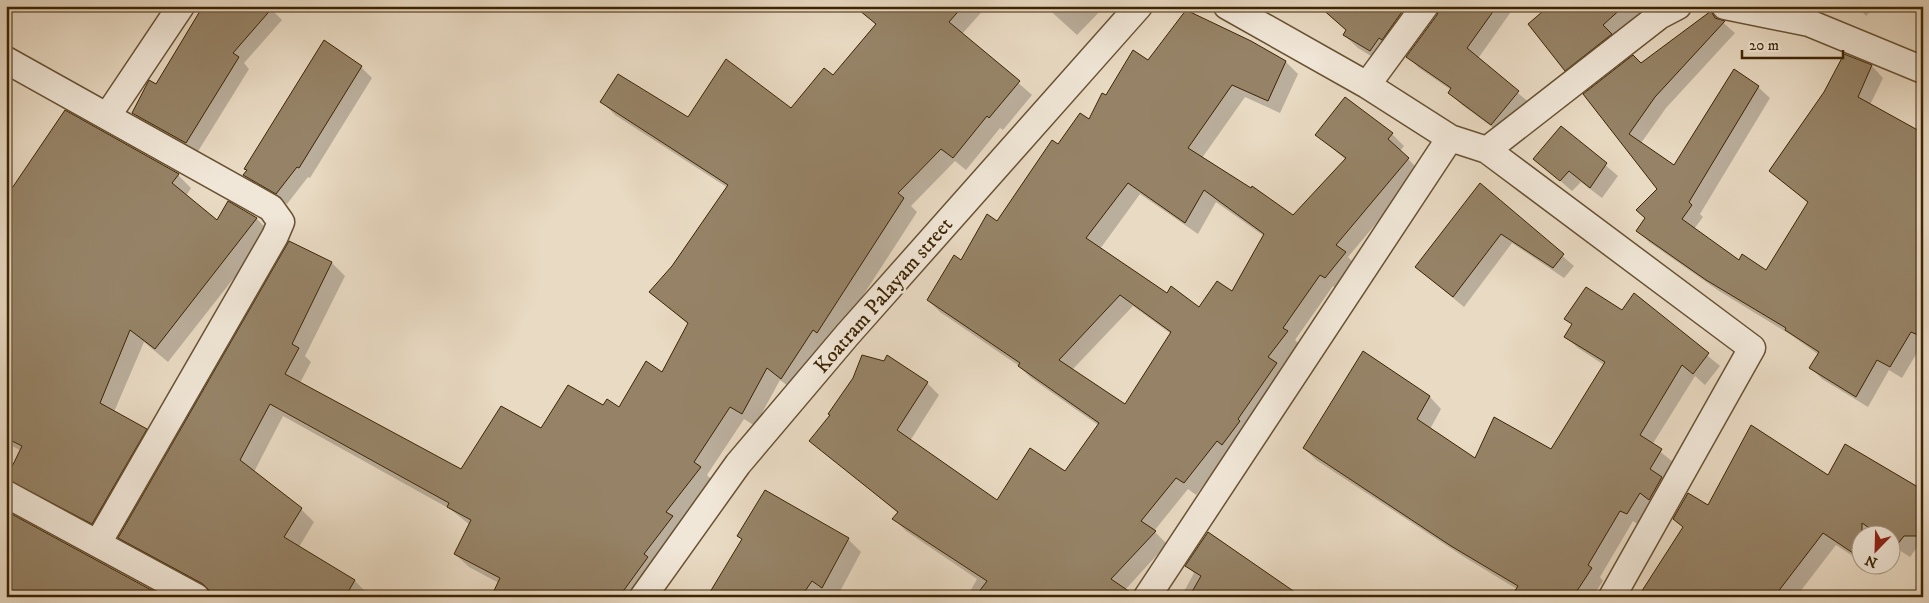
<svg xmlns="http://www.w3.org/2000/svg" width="1929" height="603" font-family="'IM FELL DW Pica',serif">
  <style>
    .shadow { fill: #0003; fill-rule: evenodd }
    .building { fill: #968367; stroke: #3d2503; fill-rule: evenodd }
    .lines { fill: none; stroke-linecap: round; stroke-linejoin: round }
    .minor-casing { stroke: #685233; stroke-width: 29 }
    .minor { stroke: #f1e7d8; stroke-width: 26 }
    .labels { text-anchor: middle; stroke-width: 5; stroke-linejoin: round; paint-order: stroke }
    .street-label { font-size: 21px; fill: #3d2503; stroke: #f1e7d8 }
  </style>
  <rect width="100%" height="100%" fill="#e9dac3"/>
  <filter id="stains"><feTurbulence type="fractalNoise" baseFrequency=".004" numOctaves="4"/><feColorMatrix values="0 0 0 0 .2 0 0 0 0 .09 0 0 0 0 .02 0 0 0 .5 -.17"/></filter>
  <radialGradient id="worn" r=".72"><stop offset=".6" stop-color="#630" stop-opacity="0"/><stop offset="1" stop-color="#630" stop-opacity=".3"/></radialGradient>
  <path class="shadow" d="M268,6l14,14 -38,43 5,6 -52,84 -52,-29 -11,-11 23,-27z
    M861,6h126l-25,28 70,61 -29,35 -3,-2 -34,42 -11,-9 -44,45 6,6 -86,133 -36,46 -15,-11 -25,46 -11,-7 -37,56 6,6 -72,116h-149l7,-14 -30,-16 -14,-13 15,-29 -20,-16 -167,-93 -29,56 47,37 13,13 -15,25 56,34 13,13 -2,3h-154l-1,-4 -78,-42 -13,-13 170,-295 42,20 13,13 -40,80 6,6 -11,21 161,88 81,-41 61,-24 16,3 43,-36 27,-48 -38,-33 22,-25 55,-79 -113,-73 -13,-13 86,17 103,-9 42,-33 44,-51 -18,-18z
    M1045,6h60l-28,29z
    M1318,6h101l-35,58 -26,-16 -14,-13 3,-4z
    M1448,6h67l-38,54 53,43 -27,32 -41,-30 -11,-11 3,-2 -35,-24 -11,-11z
    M1551,6h97l-35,31 -36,44 -11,-11z
    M1857,6h18l-9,10z
    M1711,12l24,21 -69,75 -25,35 33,23 60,-95 24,16 12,11 -70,116 3,3 -9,12 45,33 28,10 42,-68 -38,-33 54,-78 20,-38 27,11 11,12 -13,27 53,69v172h-2l-19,32 -13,-8 -21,37 -46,-28 -11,-11 8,-13 -28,-20 -72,-44 -70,-49 -12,-12 9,-12 13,-29 -74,-95 56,-29z
    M324,42l37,25 11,11 -62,100 -2,-1 -21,27 -31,-18 -11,-11z
    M1148,62h138l12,12 -18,39 -35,-16 -43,61 91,58 53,-56 -29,-25 75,-1 12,12 -4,5 20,20 -72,86 9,9 -19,24 -5,-4 -38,54 4,4 -18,24 7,8 -92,119 -8,-6 -34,42 13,13 -43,47 5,6h-162l10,-18 -71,-48 -12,-12 4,-6 -87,-72 116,-58 12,12 -29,46 88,61 67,-30 33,-47 -67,-47 -12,-12 -79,-54 -12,-12 69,-77 62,-77 31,-25 16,-24zM1140,194l58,40 18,-32 48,34 -32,57 -32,15 -33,-14 -67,-45zM1133,306l38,28 -46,72 -53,-36z
    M1561,127l57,49 -16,22 -21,-16 -9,9 -37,-32z
    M178,175l13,13 -5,8 31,26 40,-3 13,13 -102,130 -24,-20 -30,70 32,18 13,13 -54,93 -84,-44 -13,-13 14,-28 -16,-8v-244z
    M1480,185l94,81 -10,12 -52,-35 -48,64 -48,-40z
    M1634,295l86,71 -15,19 -10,-9 -43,69 21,17 -10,17 10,11 -34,35 -6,-4 -33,56 3,4 -11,16h-79l4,-8 -53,-32 -148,-97 -12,-12 60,-96 66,45 11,12 -11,20 45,30 77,-8 52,-86 -26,-17 -12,-11 7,-12 -7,-7 56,-6z
    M1829,477l94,14v48l-13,18 -17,-11 -1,3v-13h-30v26l-26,-17 -40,52h-157l69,-90z
    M848,539l13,13 -24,45 -12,-4 -2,4h-114z
    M1187,566l113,31h-119l13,-24z
    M1867,566h13l-4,6z"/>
  <path class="building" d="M203,6h71l-41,47 6,4 -53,86 -54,-30 17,-33 7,4z
    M854,6h109l-14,16 71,59 -31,37 -2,-2 -34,42 -12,-9 -43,44 6,5 -87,135 -4,-3 -32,49 -14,-11 -25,46 -12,-7 -36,55 7,5 -35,45 7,4 -29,38 4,3 -29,40h-128l9,-19 -46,-24 17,-34 -24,-13 2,-4 -179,-99 -30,56 62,48 -18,29 71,43 -10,17h-134l-2,-7 -6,-6 -85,-46 171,-297 43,21 -40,82 7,4 -14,26 176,95 40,-63 40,22 27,-43 35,20 4,-6 12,8 27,-46 16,11 26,-49 -39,-31 23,-26 56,-81 -128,-83 18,-28 70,43 38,-58 65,49 33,-40 9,7 43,-51z
    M1319,6h87l-24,34 -3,-2 -9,13 -27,-16 3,-5z
    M1440,6h57l-30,42 52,43 -28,34 -43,-32 3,-5 -45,-31 31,-42z
    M1549,6h75l-21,19 9,9 -47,37 -37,-47z
    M1186,10l65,31 35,20 -18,40 -36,-16 -44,63 63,40 1,-2 41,29 53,-57 -31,-23 30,-38 48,36 -5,6 21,19 -73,87 10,7 -21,26 -5,-3 -37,53 5,3 -20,26 9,6 -39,56 2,2 -18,24 -5,-4 -33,42 -8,-5 -35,43 15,10 -45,48 22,15 -1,3h-157l12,-16 -95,-62 6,-7 -89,-71 21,-26 -2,-1 25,-36 9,-23 22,6 3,-6 41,27 -31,48 100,70 33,-52 35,23 34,-48 -81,-57 2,-3 -93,-63 27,-45 7,5 26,-46 10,7 55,-81 6,4 22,-31 9,6 13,-26 4,2 27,-45 15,10zM1128,183l57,40 19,-33 60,44 -32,57 -15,-10 -18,26 -28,-21 -4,7 -81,-55zM1120,295l51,37 -46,72 -66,-44z
    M1711,11l4,7 10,3 -70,76 -26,37 45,31 60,-96 25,17 -70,116 3,3 -10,14 57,41 3,-6 24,16 42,-68 -39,-31 55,-79 20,-38 28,11 -14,32 65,36v204l-12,-5 -21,35 -13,-7 -21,37 -47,-29 10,-16 -34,-22 1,-2 -80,-48 -70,-49 9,-13 -9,-8 21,-21 -74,-95 50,-39 8,8z
    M324,40l38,26 -63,102 -2,-1 -21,27 -33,-19 4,-5 -3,-1z
    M65,110l114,64 -7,9 45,37 11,-19 29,17 -102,131 -25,-19 -30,73 47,26 -55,95 -86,-45 16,-33 -16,-8v-241z
    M1561,126l46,37 -17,25 -21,-17 -9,10 -27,-22z
    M1480,183l84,71 -11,14 -52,-34 -48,63 -38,-30z
    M1586,287l36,23 12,-17 75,60 -16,21 -11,-9 -42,70 22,14 -12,20 12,8 -13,23 -9,-7 -13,21 -7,-3 -32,54 4,3 -19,29h-62l7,-11 -67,-40 -148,-98 60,-97 67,45 -13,23 58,39 19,-41 57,32 54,-87 -41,-25 8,-13 -8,-5z
    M1751,425l77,50 17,-31 78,46v46h-19l-7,9 -5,-3v-6h-11l-19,-13v36l-39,-26 -49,64h-136l45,-70 -10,-8 15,-26 20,12z
    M765,490l84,48 -27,50 -10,-7 -11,16h-94l35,-58 -5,-3z
    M6,511l158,86h-158z
    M1208,532l94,65h-113l12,-21 -16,-10z"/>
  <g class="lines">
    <g class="minor-casing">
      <path id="minor" d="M1227,6l140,79 83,53 37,12 265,198 -140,249
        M1725,6l84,17 114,47
        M6,60l265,148 10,14 -6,14 -177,307
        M1367,85l58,-79
        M108,115l73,-109
        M1487,150l172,-134 19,-10
        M6,494l190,103
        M643,597l95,-133 110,-130 291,-328
        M1147,597l303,-459"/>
    </g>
    <use href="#minor" class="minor"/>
  </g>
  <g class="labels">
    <g class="street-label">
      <text transform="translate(883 295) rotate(-49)" y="7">Koatram Palayam street</text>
    </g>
  </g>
  <rect width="1929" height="603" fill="none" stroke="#e9dac3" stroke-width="25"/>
  <rect x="8" y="8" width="1914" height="588" fill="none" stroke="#3d2503" stroke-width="2.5"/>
  <rect x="12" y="12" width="1904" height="578" fill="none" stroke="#3d2503"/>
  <g transform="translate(1876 550) rotate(203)"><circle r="24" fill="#f1e7d8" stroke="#a99983"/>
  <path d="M0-4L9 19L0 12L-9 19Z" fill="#8f2418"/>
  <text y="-8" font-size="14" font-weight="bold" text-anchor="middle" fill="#3d2503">N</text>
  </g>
  <path d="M1742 50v8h101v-8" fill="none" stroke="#3d2503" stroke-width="2.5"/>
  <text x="1749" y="50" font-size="15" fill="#3d2503" stroke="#f1e7d8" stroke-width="4" paint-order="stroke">20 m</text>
  <rect width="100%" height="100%" filter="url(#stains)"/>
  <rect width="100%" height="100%" fill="url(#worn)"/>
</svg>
